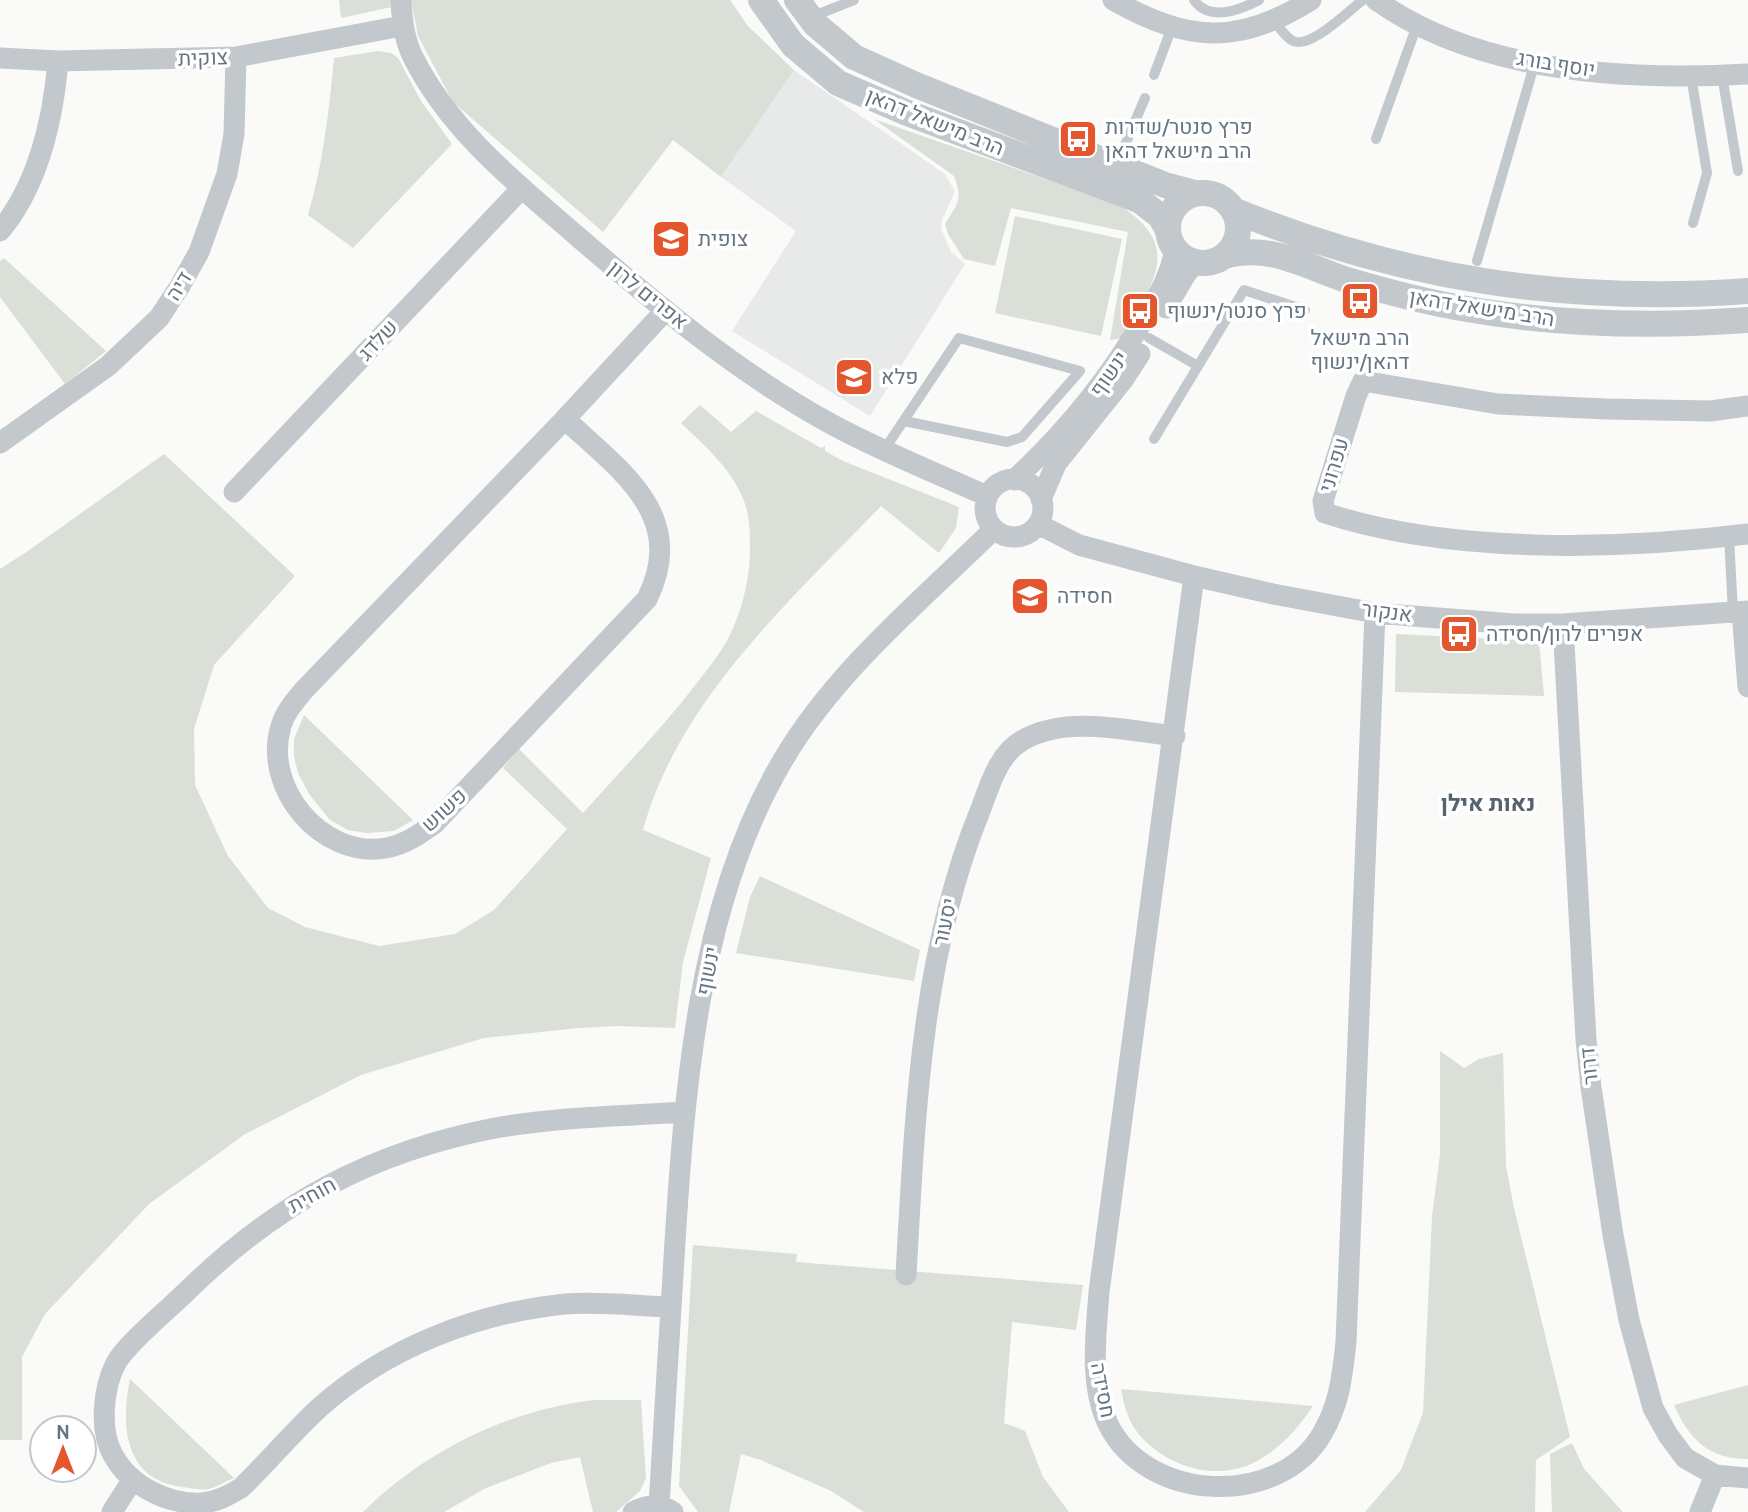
<svg xmlns="http://www.w3.org/2000/svg" width="1748" height="1512" font-family="Cabin,Heebo,sans-serif">
  <style>
    .built { fill: #e8e9e9 }
    .green { fill: #dadfd7 }
    .lines { fill: none; stroke-linecap: round; stroke-linejoin: round }
    .service { stroke: #c3c8cc; stroke-width: 10 }
    .minor { stroke: #c3c8cc; stroke-width: 21 }
    .tertiary { stroke: #c3c8cc; stroke-width: 26 }
    .labels { text-anchor: middle; stroke-width: 7; stroke-linejoin: round; paint-order: stroke }
    .street-label { font-size: 21px; fill: #657683; stroke: #fff }
    .poi-label { font-size: 21px; fill: #657683; stroke: #fff; text-anchor: start }
    .neighbourhood-label { font-size: 23px; font-weight: bold; fill: #57646e; stroke: #fff }
  </style>
  <rect width="100%" height="100%" fill="#fafaf8"/>
  <path class="built" d="M794,70l151,104 10,18 -13,28 -1,9 10,23 14,12 -95,152 -138,-85 64,-100 -75,-54z"/>
  <path class="green" d="M339,0h52l1,7 -51,11z
    M411,0h319l18,26 46,44 -73,107 -48,-37 -70,92 -150,-130 -35,-66z
    M378,51l13,2 7,5 23,43 31,43 -99,104 -45,-33c15,-51 21,-104 26,-157z
    M874,119l245,86c67,43 32,78 3,133l-12,2 18,-108 -117,-24 -16,58 -31,-7 -16,-25 -3,-10c13,-21 18,-24 9,-48z
    M1015,216l107,23 -21,97 -106,-23z
    M4,258l102,93 -41,33 -65,-87v-36z
    M700,405l31,27 25,-21 65,37 4,-2v5l18,10 116,46 -3,21 -17,25 -58,-47c-91,95 -202,193 -238,324l68,28 -28,104 -8,66 -57,-2 -39,2 -95,10 -123,37 -116,59 -96,70 -104,110 -23,43v83h-22v-871l28,-18 136,-97 131,122 -81,89 -20,64 1,56 33,71 40,52 37,19 74,19 76,-12 39,-24 73,-81 -64,-61 16,-19 64,64c39,-44 81,-86 116,-133 13,-16 27,-34 35,-54 10,-24 16,-51 16,-78 0,-15 0,-32 -6,-47 -12,-32 -39,-55 -63,-78z
    M1396,634l143,7 5,55 -149,-4z
    M304,715l109,105 -19,11 -28,2 -18,-3 -18,-10 -21,-26 -11,-21 -4,-16v-18z
    M760,876l160,74 -6,31 -178,-28 14,-56z
    M1440,1051l24,17 15,-9 24,-6 3,113 8,42 56,229 -34,23 -1,52h-170l36,-42 22,-57 9,-197 8,-62z
    M693,1245l104,9 -1,8 287,23 -7,45 -64,-8 -8,101 21,8 18,46 26,35h-205l-33,-21 -70,-31 -20,-6 -12,58h-31l-19,-26z
    M130,1379l104,99c-8,3 -17,9 -25,11 -9,2 -23,-2 -33,-3 -53,-10 -55,-64 -46,-107z
    M1748,1385v74c-40,0 -59,-20 -74,-54z
    M1121,1389l192,17c-16,24 -35,45 -62,58 -40,18 -91,0 -116,-35 -8,-12 -11,-25 -14,-40z
    M594,1400h47l5,78 -6,13 -24,21h-23l-13,-55 -29,6 -65,25 -42,24h-81c62,-61 145,-102 231,-112z
    M1572,1443l12,26 39,43h-71l-2,-58z"/>
  <g class="lines">
    <path class="service" d="M1194,0c15,22 46,10 65,0
      M811,17l43,-17
      M1274,21c6,7 11,16 19,20 18,8 55,-30 70,-41
      M1154,75l18,-48
      M1722,75l16,96
      M1691,76l16,97 -14,50
      M1376,139l41,-114
      M1116,166l29,-68
      M1477,261l58,-199
      M1149,338l49,28
      M1154,439l90,-149 61,20
      M884,450l75,-112 121,33 -58,66 -15,5 -103,-21
      M1729,536l4,77"/>
    <path class="minor" d="M401,0c1,20 3,39 12,57 37,74 103,126 164,179 80,69 162,138 256,189 50,27 103,48 154,71
      M1113,0c75,42 124,46 198,0
      M1376,0c102,73 250,81 372,74
      M0,58l58,3 178,-4 166,-31
      M0,231c39,-47 53,-111 58,-170
      M1166,308l20,-34 10,-12
      M1748,406l-38,5 -104,-2 -108,-5 -135,-23 -7,15 -33,105 2,12c125,41 294,37 423,21
      M565,419c54,51 124,96 82,180l-213,225c-14,10 -30,21 -48,24 -64,11 -124,-60 -105,-122 4,-14 14,-25 23,-36z
      M565,419l100,-108
      M0,443l108,-77 51,-48 21,-32 19,-34 28,-78 7,-40 2,-77
      M985 508a29 29 0 1 1 58 0a29 29 0 1 1-58 0Z
      M1014,480c52,-48 96,-102 131,-163 13,-22 26,-42 30,-68
      M234,492l288,-304
      M1041,499l15,-35 67,-84 17,-26
      M1038,524l41,21 115,31 79,18 102,19 139,11h49l185,-13
      M1194,576l-95,716c-3,42 -10,92 9,132 38,78 170,85 214,10 18,-31 20,-57 24,-92l29,-729
      M1742,612l6,75
      M1563,624l23,416 5,47 22,148 16,85 24,88 15,27 17,23 30,17 33,3
      M906,1275c9,-157 14,-317 74,-464 10,-26 18,-57 43,-71 45,-25 104,-9 152,-4
      M671,1307c-34,-1 -71,-6 -106,-3 -89,9 -179,44 -246,104 -27,25 -51,54 -78,80 -12,7 -24,14 -39,15 -34,2 -72,-17 -89,-48 -14,-25 -10,-67 3,-92 11,-20 53,-54 71,-72 90,-88 184,-139 308,-163 63,-11 127,-12 190,-16
      M659,1506c5,-82 10,-165 15,-248 10,-164 23,-354 109,-498 52,-89 138,-159 211,-231
      M112,1512l21,-33
      M633,1512c13,-7 28,-9 40,0
      M1700,1512l15,-37"/>
    <path class="tertiary" d="M761,0l32,45 45,38 67,29 234,88 21,16 8,14
      M797,0l18,24 39,33 62,28 249,100 30,8
      M1168 228a35 35 0 1 1 70 0a35 35 0 1 1-70 0Z
      M1233,210c169,69 333,94 515,81
      M1224,256c45,-13 81,10 123,24 37,11 75,21 114,28 95,17 191,19 287,12"/>
  </g>
  <defs>
    <g id="bus-square" transform="scale(2.0125)"><rect x="-9" y="-9" width="18" height="18" rx="4" fill="#e4572e" stroke="#fff"/><path d="M-5-6H5V4H4V6H2V4H-2V6H-4V4H-5ZM-3.5-4V0h7V-4ZM-3.5 1.2v1.5H-2V1.2ZM2 1.2v1.5H3.5V1.2Z" fill="#fff"/></g>
    <g id="school-square" transform="scale(2.0125)"><rect x="-9" y="-9" width="18" height="18" rx="4" fill="#e4572e" stroke="#fff"/><path d="M0-5L7-2L0 1L-7-2ZM-4 1L0 2.5L4 1V4Q0 6-4 4Z" fill="#fff"/></g>
  </defs>
  <g fill-rule="evenodd">
    <use href="#bus-square" x="1078" y="139"/>
    <use href="#school-square" x="671" y="239"/>
    <use href="#bus-square" x="1360" y="301"/>
    <use href="#bus-square" x="1140" y="311"/>
    <use href="#school-square" x="854" y="377"/>
    <use href="#school-square" x="1030" y="596"/>
    <use href="#bus-square" x="1459" y="634"/>
  </g>
  <g class="labels">
    <g class="street-label">
      <text transform="translate(203 58) rotate(-2)" y="7">צוקית</text>
      <text transform="translate(1556 64) rotate(9)" y="7">יוסף בורג</text>
      <text transform="translate(935 122) rotate(22)" y="7">הרב מישאל דהאן</text>
      <text transform="translate(179 286) rotate(-59)" y="7">דיה</text>
      <text transform="translate(648 295) rotate(39)" y="7">אפרים לרון</text>
      <text transform="translate(1482 308) rotate(9)" y="7">הרב מישאל דהאן</text>
      <text transform="translate(378 340) rotate(-47)" y="7">שלדג</text>
      <text transform="translate(1109 374) rotate(-55)" y="7">ינשוף</text>
      <text transform="translate(1334 465) rotate(-73)" y="7">עפרוני</text>
      <text transform="translate(1387 612) rotate(7)" y="7">אנקור</text>
      <text transform="translate(444 810) rotate(-43)" y="7">פשוש</text>
      <text transform="translate(945 922) rotate(-78)" y="7">יסעור</text>
      <text transform="translate(708 971) rotate(-79)" y="7">ינשוף</text>
      <text transform="translate(1589 1066) rotate(-96)" y="7">דרור</text>
      <text transform="translate(312 1195) rotate(-29)" y="7">חוחית</text>
      <text transform="translate(1103 1390) rotate(79)" y="7">חסידה</text>
    </g>
    <g class="poi-label">
      <text x="1105" y="134">פרץ סנטר/שדרות<tspan x="1105" dy="24">הרב מישאל דהאן</tspan></text>
      <text x="698" y="246">צופית</text>
      <text x="1167" y="318">פרץ סנטר/ינשוף</text>
      <text x="1360" y="345" text-anchor="middle">הרב מישאל<tspan x="1360" dy="24">דהאן/ינשוף</tspan></text>
      <text x="881" y="384">פלא</text>
      <text x="1057" y="603">חסידה</text>
      <text x="1486" y="641">אפרים לרון/חסידה</text>
    </g>
    <g class="neighbourhood-label">
      <text x="1488" y="811">נאות אילן</text>
    </g>
  </g>
  <g transform="translate(63 1449)"><circle r="33" fill="#ffffff" stroke="#c1c8cd" stroke-width="2"/>
  <path d="M0-5L12 26L0 18L-12 26Z" fill="#e4572e"/>
  <text y="-10" font-size="19" font-weight="bold" text-anchor="middle" fill="#657683">N</text>
  </g>
</svg>
